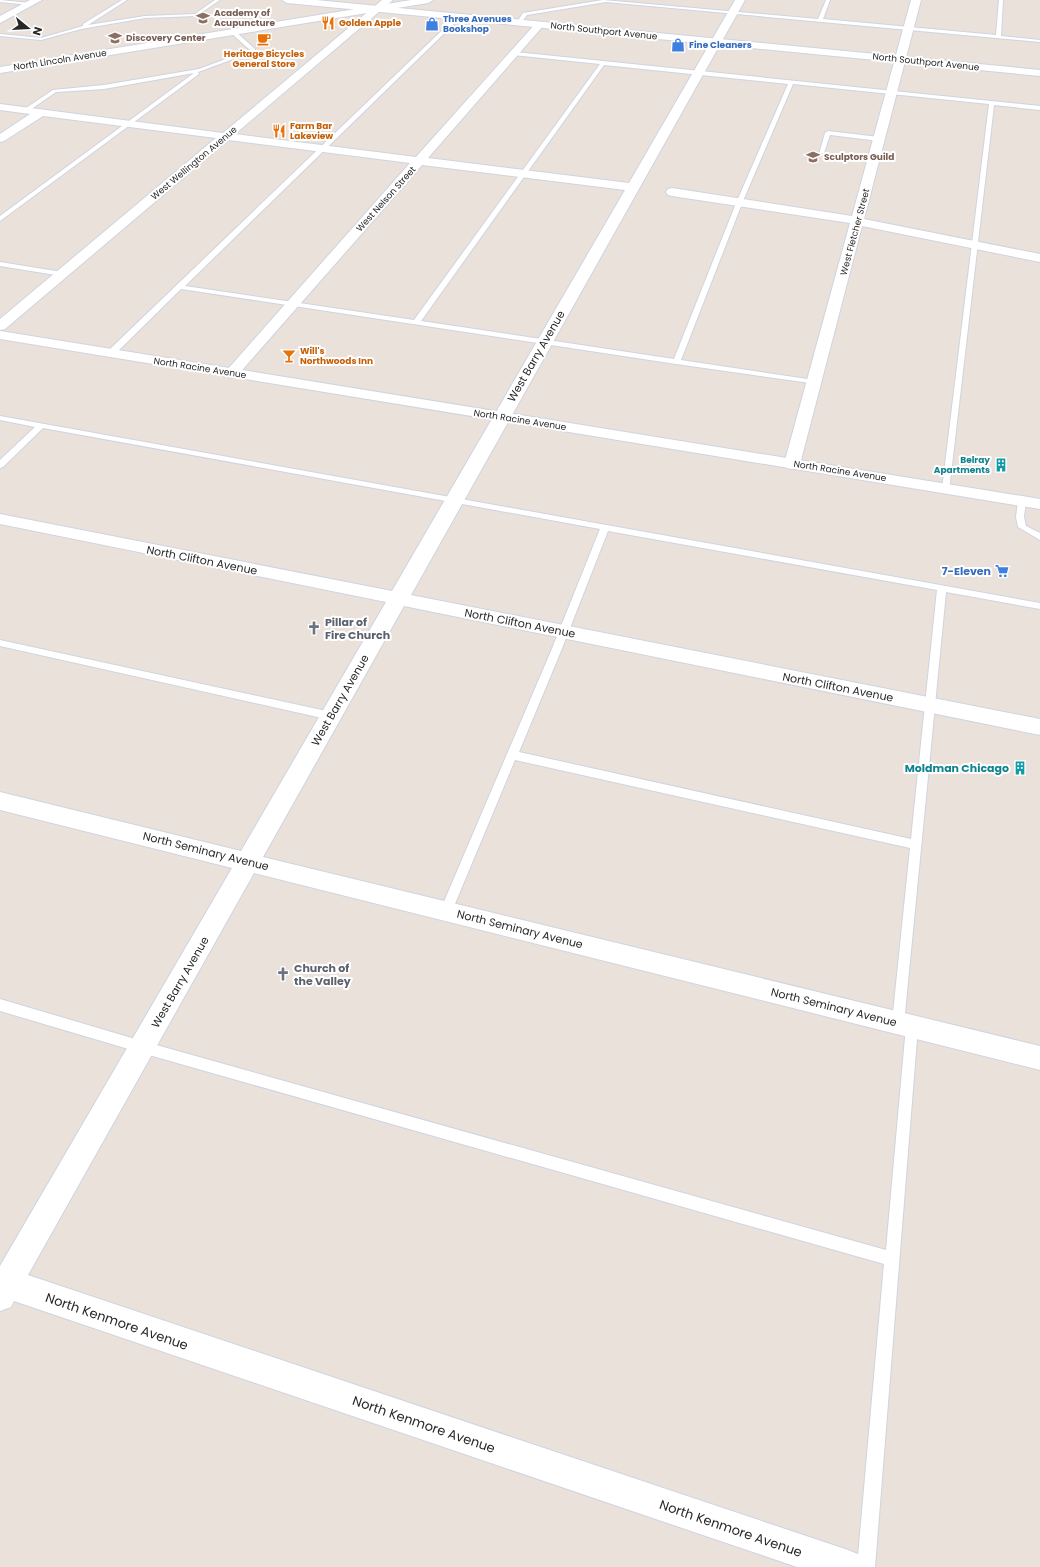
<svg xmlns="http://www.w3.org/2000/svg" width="1040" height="1567" font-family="Poppins,sans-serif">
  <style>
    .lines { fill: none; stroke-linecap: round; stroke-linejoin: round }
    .service-casing { stroke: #cfd4e0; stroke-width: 2 }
    .minor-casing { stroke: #cfd4e0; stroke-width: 2 }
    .tertiary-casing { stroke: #cfd4e0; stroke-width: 2 }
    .secondary-casing { stroke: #cfd4e0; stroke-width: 2 }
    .service { fill: #fff; fill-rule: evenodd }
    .minor { fill: #fff; fill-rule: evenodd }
    .tertiary { fill: #fff; fill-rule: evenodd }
    .secondary { fill: #fff; fill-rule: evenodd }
    .labels { text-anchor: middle; stroke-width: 4; stroke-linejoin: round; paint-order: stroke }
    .far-education-label { font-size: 9px; font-weight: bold; fill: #785e54; stroke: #fff; text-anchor: start }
    .far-shop-label { font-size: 9px; font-weight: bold; fill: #366cbe; stroke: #fff; text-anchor: start }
    .far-food-label { font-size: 9px; font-weight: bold; fill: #c56008; stroke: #fff; text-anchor: start }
    .far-street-label { font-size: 9px; fill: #272727; stroke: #fff }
    .far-culture-label { font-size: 9px; font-weight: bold; fill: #0d838f; stroke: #fff; text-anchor: end }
    .street-label { font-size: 11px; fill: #272727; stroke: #fff }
    .shop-label { font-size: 11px; font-weight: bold; fill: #366cbe; stroke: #fff; text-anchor: end }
    .worship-label { font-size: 11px; font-weight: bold; fill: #5b616d; stroke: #fff; text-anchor: start }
    .culture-label { font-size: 11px; font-weight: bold; fill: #0d838f; stroke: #fff; text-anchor: end }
    .near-street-label { font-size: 13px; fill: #272727; stroke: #fff }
  </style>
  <rect width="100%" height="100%" fill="#e9e1da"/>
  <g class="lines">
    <g class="service-casing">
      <path id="service" d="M0,0l30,3 2,1 -2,1 -30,-3z
        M122,0h5l-39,25 57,-9 50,-2 20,-14h5l-24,16 -51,2 -64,11 -40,11 -41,-4v-2l41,4 42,-12v-2z
        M603,0l215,19 8,-19h4l-7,19 173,16 3,-35h4l-2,36 39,4v2l-434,-40 -79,13 -6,8 -4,-1 6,-9z
        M457,16l4,1 -276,269 229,34 186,-256 -87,-9v-2l2,-1 525,54v4l-46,-5 -45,386h-6l-1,-2 47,-385 -196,-20 -50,117 -62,159 133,20 4,2 -1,2 -141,-20 -495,-75 -67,66h-6v-4zM604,65l184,19 -51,117 -63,158 -253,-38z
        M231,31h4l20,18v2l-57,21 1,2 -199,147v-5l194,-143 -90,16 -48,3 -29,20h-4v-2l30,-20 51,-5 95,-16 51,-19 -19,-17z
        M828,131l51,6 3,2 -3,2 -49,-6 -6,18 -5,1 6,-21z
        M0,262l62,10 3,2 -3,2 -62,-10z
        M0,416l1040,187v6l-94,-17 -42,431 -1,4 -5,2 -5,-2 -1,-4 18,-175 -395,-88 -63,151 -2,4 -4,1 -4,-1 -2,-4 111,-260 49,-122 -557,-101 -40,39 -3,1v-8l35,-33 -35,-7zM608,531l329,59 -26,249 -392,-87 42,-101z
        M1022,498l4,3 -2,16 2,9 14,7v7l-22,-13 -2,-10 2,-16z
        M0,640l331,72 4,1 1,3 -1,3 -4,1 -331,-74z
        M0,999l142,42 744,209 20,-224 1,-4 5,-2 5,2 1,4 -43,541h-18l27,-303 -742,-211 -142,-42z"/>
    </g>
    <g class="minor-casing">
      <path id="minor" d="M30,0h12l-42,23v-7z
        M382,0h11l-158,134 181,23 121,-135h6l2,2 -2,2 -115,132 201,25 106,-183h10l-334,595 629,124v16l-636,-129 -141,251 777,189v24l-786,-197 -226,402 820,275 12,5 5,12h-68l-783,-266 -3,6 -11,4v-45l232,-398 -232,-58v-18l241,59 145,-249 -386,-78v-10l392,77 233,-401 -203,-25 -185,211 -5,2 -5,-2 -3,-3 3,-3 183,-207 -182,-23 -223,189 -5,1v-11l216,-181 -173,-22 -39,25 -4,1v-8l30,-20 -30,-4v-6l223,29z
        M911,0h10l-57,219 176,35v8l-178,-36 -62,238 -2,4 -6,1 -6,-1 -2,-4 66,-241 -178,-27 -4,-1 -2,-3 2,-3 4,-1 180,28z"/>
    </g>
    <g class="tertiary-casing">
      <path id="tertiary" d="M282,0h34l724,70v6l-753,-73z
        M0,331l1040,168v10l-1040,-170z"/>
    </g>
    <g class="secondary-casing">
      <path id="secondary" d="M411,0h22l-5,3 -428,70v-6z"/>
    </g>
    <use href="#service" class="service"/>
    <use href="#minor" class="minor"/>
    <use href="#tertiary" class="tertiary"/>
    <use href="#secondary" class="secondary"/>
  </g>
  <defs>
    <g id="school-bare" transform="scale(1.08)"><path d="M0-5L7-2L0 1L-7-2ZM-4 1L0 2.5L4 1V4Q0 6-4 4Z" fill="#8d6e63" stroke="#fff" stroke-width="2.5" paint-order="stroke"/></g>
    <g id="restaurant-bare" transform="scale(1.08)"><path d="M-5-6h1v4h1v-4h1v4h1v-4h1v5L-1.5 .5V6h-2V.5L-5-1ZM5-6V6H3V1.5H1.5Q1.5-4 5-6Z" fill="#e8710a" stroke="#fff" stroke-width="2.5" paint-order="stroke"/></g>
    <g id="shop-bare" transform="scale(1.08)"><path d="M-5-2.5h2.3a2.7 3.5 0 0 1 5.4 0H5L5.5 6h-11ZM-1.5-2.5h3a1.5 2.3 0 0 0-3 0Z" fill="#3f7fe0" stroke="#fff" stroke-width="2.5" paint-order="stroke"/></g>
    <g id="cafe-bare" transform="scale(1.08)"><path d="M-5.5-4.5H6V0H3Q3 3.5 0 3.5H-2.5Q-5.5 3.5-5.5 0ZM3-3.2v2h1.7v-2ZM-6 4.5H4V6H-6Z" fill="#e8710a" stroke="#fff" stroke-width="2.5" paint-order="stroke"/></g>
    <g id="bar-bare" transform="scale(1.08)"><path d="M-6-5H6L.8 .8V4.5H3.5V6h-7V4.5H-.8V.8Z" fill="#e8710a" stroke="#fff" stroke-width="2.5" paint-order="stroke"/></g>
    <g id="building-bare" transform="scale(1.08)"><path d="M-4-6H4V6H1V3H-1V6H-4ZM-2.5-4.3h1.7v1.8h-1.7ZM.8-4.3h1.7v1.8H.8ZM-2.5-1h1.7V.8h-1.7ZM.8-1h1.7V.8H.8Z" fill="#0f9aa8" stroke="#fff" stroke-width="2.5" paint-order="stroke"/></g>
    <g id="supermarket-bare" transform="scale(1.08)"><path d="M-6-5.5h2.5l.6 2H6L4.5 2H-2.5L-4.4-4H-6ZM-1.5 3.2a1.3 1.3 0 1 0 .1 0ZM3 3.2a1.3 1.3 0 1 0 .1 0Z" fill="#3f7fe0" stroke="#fff" stroke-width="2.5" paint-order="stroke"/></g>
    <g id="church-bare" transform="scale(1.08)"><path d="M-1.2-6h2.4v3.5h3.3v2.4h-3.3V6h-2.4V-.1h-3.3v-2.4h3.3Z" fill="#6b7280" stroke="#fff" stroke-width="2.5" paint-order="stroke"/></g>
  </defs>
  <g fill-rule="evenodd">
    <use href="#school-bare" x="203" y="18"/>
    <use href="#restaurant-bare" x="328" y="23"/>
    <use href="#shop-bare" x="432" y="24"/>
    <use href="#school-bare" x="115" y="38"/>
    <use href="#cafe-bare" x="264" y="39"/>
    <use href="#shop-bare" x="678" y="45"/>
    <use href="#restaurant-bare" x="279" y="131"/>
    <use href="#school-bare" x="813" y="157"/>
    <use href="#bar-bare" x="289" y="356"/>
    <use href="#building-bare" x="1001" y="465"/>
    <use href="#supermarket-bare" x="1002" y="571"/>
    <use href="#church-bare" x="314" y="628"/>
    <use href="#building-bare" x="1020" y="768"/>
    <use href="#church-bare" x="283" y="974"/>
  </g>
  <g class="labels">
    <g class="far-education-label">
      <text x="214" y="16">Academy of<tspan x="214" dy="10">Acupuncture</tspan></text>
      <text x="126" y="41">Discovery Center</text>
      <text x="824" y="160">Sculptors Guild</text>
    </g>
    <g class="far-shop-label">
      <text x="443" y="22">Three Avenues<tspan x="443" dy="10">Bookshop</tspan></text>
      <text x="689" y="48">Fine Cleaners</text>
    </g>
    <g class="far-food-label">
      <text x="339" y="26">Golden Apple</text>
      <text x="264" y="57" text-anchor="middle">Heritage Bicycles<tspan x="264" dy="10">General Store</tspan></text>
      <text x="290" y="129">Farm Bar<tspan x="290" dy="10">Lakeview</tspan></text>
      <text x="300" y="354">Will's<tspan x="300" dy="10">Northwoods Inn</tspan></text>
    </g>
    <g class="far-street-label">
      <text transform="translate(604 31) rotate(6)" y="3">North Southport Avenue</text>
      <text transform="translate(60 60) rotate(-9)" y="3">North Lincoln Avenue</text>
      <text transform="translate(926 62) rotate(6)" y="3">North Southport Avenue</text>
      <text transform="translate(194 163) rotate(-40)" y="3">West Wellington Avenue</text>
      <text transform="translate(386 199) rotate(-48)" y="3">West Nelson Street</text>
      <text transform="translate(855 232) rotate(-75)" y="3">West Fletcher Street</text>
      <text transform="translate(200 368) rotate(9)" y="3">North Racine Avenue</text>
      <text transform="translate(520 420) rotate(9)" y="3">North Racine Avenue</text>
      <text transform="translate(840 471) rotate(9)" y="3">North Racine Avenue</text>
    </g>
    <g class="far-culture-label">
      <text x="990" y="463">Belray<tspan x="990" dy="10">Apartments</tspan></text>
    </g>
    <g class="street-label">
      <text transform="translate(536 356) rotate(-60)" y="4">West Barry Avenue</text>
      <text transform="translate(202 560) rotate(11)" y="4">North Clifton Avenue</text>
      <text transform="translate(520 623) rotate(11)" y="4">North Clifton Avenue</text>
      <text transform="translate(838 687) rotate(11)" y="4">North Clifton Avenue</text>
      <text transform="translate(340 700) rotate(-60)" y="4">West Barry Avenue</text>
      <text transform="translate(206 851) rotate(14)" y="4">North Seminary Avenue</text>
      <text transform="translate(520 929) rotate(14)" y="4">North Seminary Avenue</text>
      <text transform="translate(180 982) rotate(-60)" y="4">West Barry Avenue</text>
      <text transform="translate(834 1007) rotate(14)" y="4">North Seminary Avenue</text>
    </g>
    <g class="shop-label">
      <text x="991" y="575">7-Eleven</text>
    </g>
    <g class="worship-label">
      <text x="325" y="626">Pillar of<tspan x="325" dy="13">Fire Church</tspan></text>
      <text x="294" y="972">Church of<tspan x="294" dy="13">the Valley</tspan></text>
    </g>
    <g class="culture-label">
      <text x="1009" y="772">Moldman Chicago</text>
    </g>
    <g class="near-street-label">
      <text transform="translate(117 1321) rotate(19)" y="5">North Kenmore Avenue</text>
      <text transform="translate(424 1424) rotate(19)" y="5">North Kenmore Avenue</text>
      <text transform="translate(731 1528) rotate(19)" y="5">North Kenmore Avenue</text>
    </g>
  </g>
  <g transform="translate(28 28) rotate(108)" stroke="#ffffff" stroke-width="3" paint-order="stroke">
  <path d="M0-3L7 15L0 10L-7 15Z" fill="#272727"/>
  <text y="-6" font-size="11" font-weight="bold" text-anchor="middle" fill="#272727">N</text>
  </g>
</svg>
